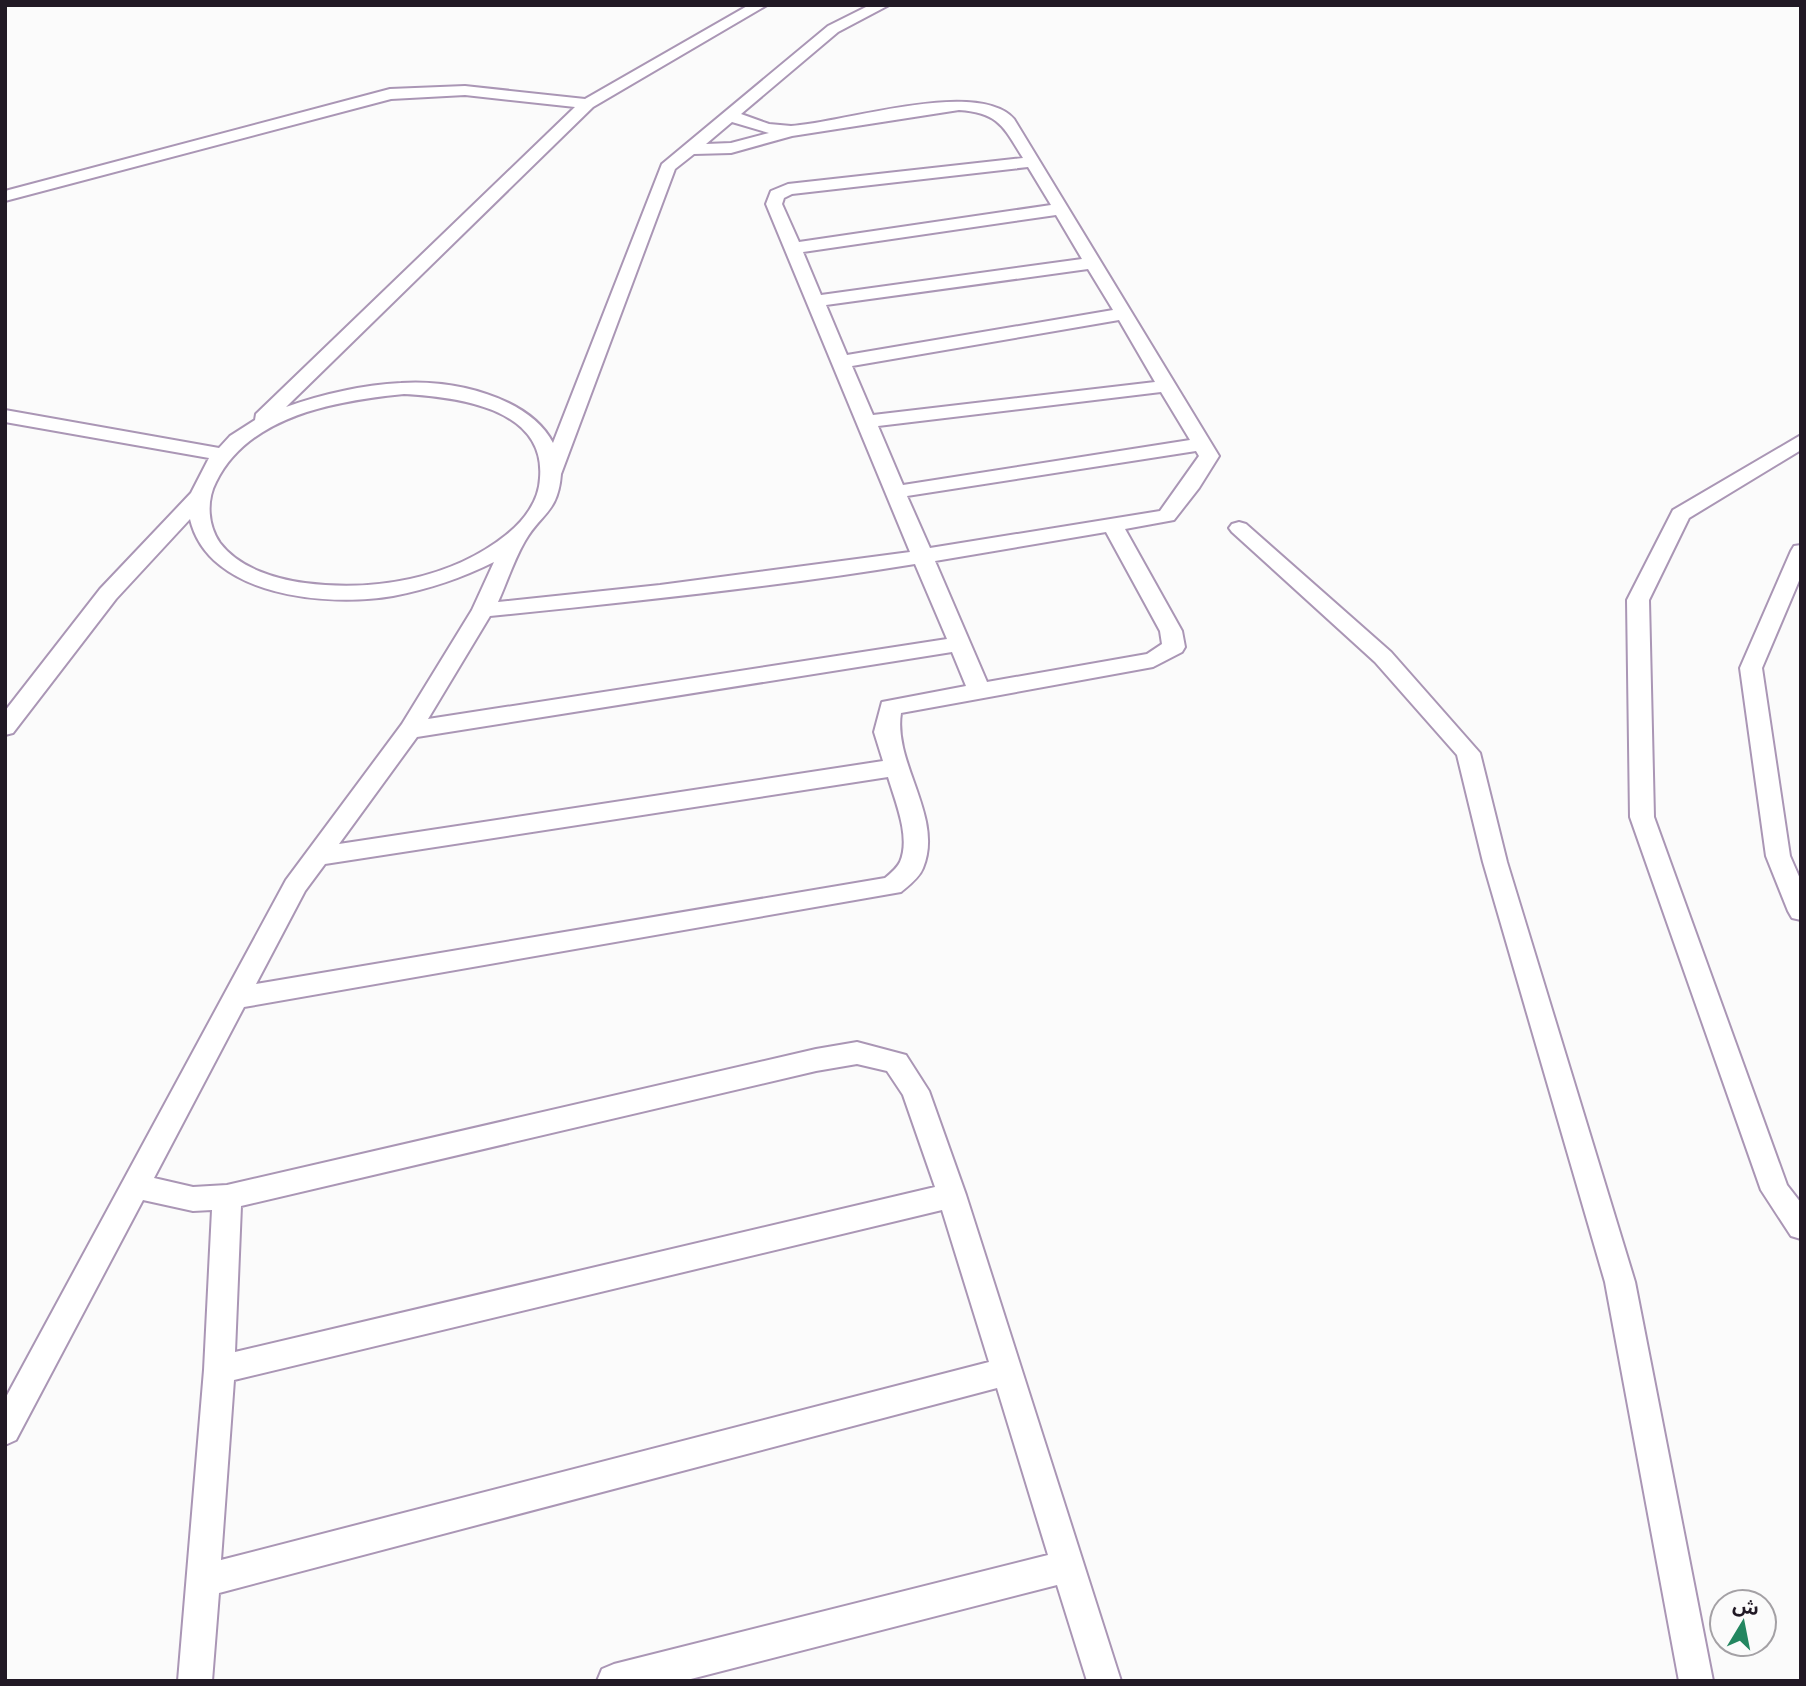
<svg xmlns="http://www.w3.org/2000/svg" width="1806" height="1686" font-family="'Fira Sans','Noto Sans Arabic',sans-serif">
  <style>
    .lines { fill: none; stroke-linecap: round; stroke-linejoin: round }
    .service-casing { stroke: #aa96b5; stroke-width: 4 }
    .service { fill: #fff; fill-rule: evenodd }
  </style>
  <rect width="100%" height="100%" fill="#fbfbfb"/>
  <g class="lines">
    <g class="service-casing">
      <path id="service" d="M749,5h18l-174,102 -307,300c37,-13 76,-22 115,-24 49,-4 128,13 152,60l109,-279 166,-138 42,-21h19l-51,27 -97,82 28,10 22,2c52,-3 186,-48 223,-7l205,337 -20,32 -25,32 -49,9 57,102 3,16 -3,5 -29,15 -252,46c-8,51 43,104 22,155 -4,10 -15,18 -22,24l-657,115 -90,171 39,9 34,-2 589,-136 41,-7 49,13 23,36 37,104 155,486h-34l-30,-96 -374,96h-86l5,-12 12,-5 434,-109 -51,-167 -778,205 -7,88h-34l26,-311 8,-160 -19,1 -50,-11 -127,240 -11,5v-46l281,-519 116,-156 70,-114 22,-48c-32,16 -65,27 -101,34 -65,11 -185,1 -203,-77l-74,80 -103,134 -8,2v-24l95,-122 91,-96 18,-35 -204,-36v-12l214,38 11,-12 25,-16 1,-6 319,-307 -110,-12 -74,4 -386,102v-10l385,-102 75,-3 120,13zM959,110c40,3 44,16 64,48l-235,26 -17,7 -5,13 144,348 -250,33 -162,17c9,-20 16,-42 27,-61 16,-28 33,-28 36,-67l114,-305 19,-15 37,-1 61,-17zM732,122l37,11 -38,10 -25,1zM1028,167l23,38 -252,37 -17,-38 2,-6 8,-4zM1056,215l26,44 -261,36 -18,-43zM1088,269l25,41 -266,45 -21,-50zM1119,320l36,62 -282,33 -21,-49zM1161,392l29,48 -287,45 -25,-59zM404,394c51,3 142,13 136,84 -1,23 -16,43 -34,57 -55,44 -133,57 -201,48 -30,-4 -66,-15 -85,-40 -12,-17 -14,-42 -4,-61 33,-67 120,-81 188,-88zM1196,451l3,5 -39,55 -230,37 -23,-52zM1106,532l54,99 2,13 -15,10 -160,28 -52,-121zM915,564l32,75 -519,80 62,-103c142,-14 284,-29 425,-52zM952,652l14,34 -84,16 -8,30 9,29 -544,83 78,-107zM888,777c7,24 23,60 12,85 -3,6 -10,12 -15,16l-629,106 49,-93 20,-27zM857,1064l30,7 16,24 32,92 -700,165 6,-146 575,-135zM942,1210l47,152 -768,198 13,-180z
        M1801,435v15l-112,68 -40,82 5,217 133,368 14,18v36l-10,-3 -30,-46 -131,-373 -3,-217 46,-90z
        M1239,522l7,2 145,128 89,101 27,109 128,420 78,399h-34l-74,-399 -122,-420 -26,-107 -82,-93 -143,-130 -3,-4 3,-4z
        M1801,545v31l-39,92 28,188 11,25v39l-9,-2 -4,-7 -22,-55 -26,-188 51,-117 3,-5z"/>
    </g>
    <use href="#service" class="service"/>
  </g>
  <rect width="1806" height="1686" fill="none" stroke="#211925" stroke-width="14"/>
  <g transform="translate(1743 1623) rotate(10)"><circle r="33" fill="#fbfbfb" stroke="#a4a1a5" stroke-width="2"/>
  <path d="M0-5L12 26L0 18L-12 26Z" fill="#238660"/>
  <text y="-10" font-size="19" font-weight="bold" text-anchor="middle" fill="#211925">ش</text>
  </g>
</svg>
